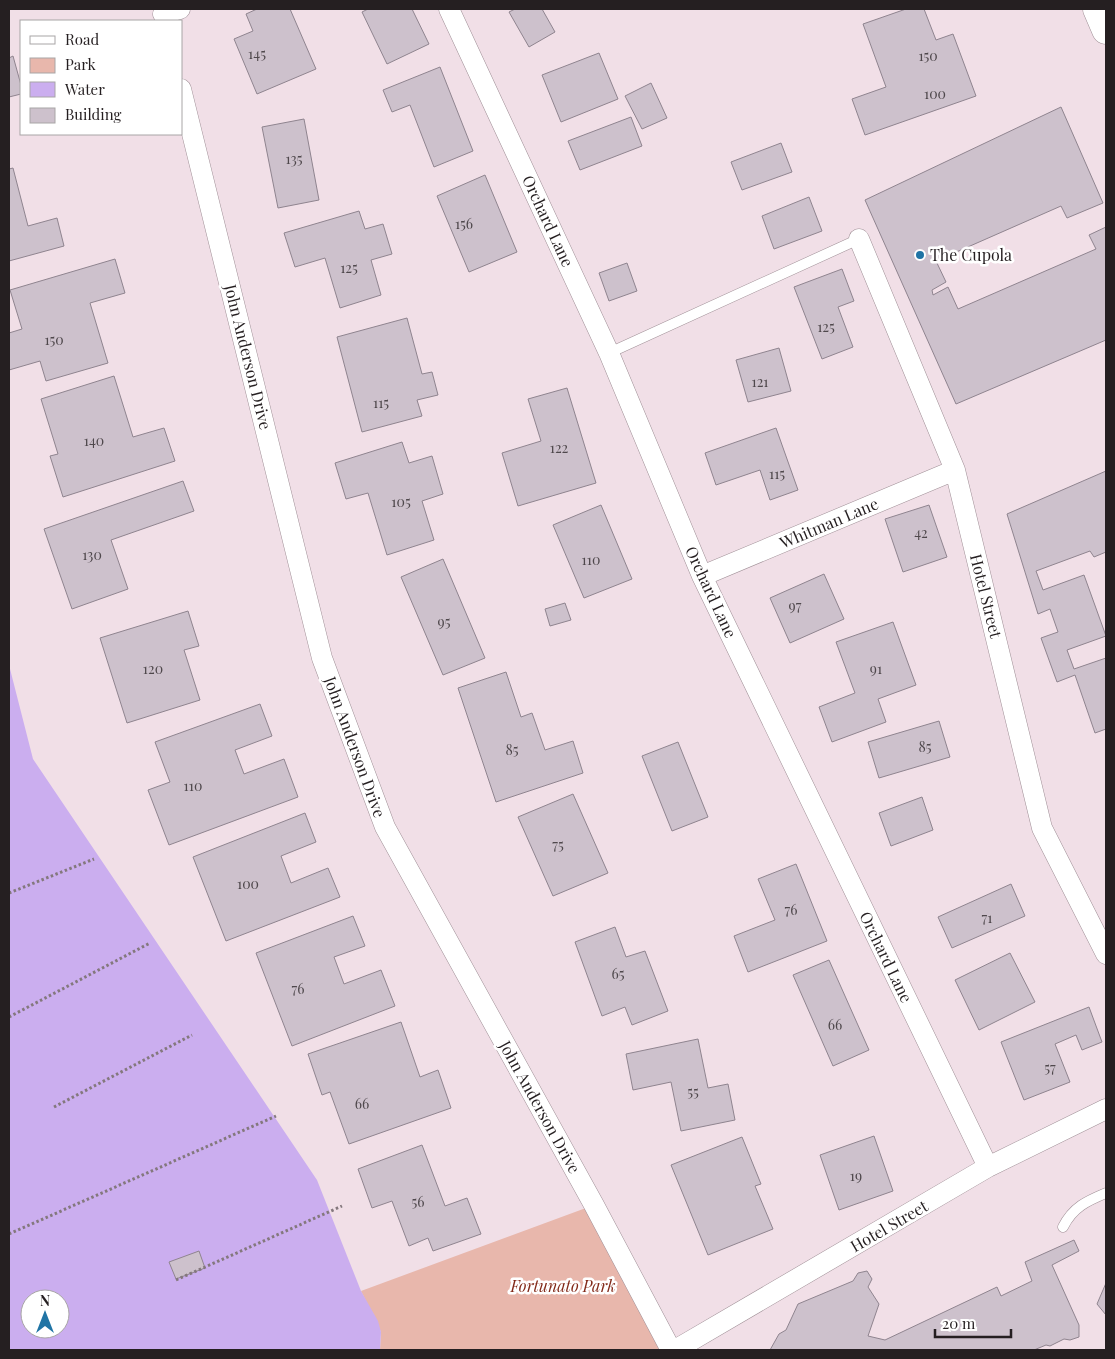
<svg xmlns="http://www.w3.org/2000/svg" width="1115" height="1359" font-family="'Playfair Display',serif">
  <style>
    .green { fill: #e8b7ac }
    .water { fill: #cbaeef; fill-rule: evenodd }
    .building { fill: #cdc1cc; stroke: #8f848f }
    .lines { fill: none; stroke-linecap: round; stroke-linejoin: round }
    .lane-casing { stroke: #a09097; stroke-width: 11 }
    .street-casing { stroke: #a09097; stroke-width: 21 }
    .secondary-casing { stroke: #a09097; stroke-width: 29 }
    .path { stroke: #84787d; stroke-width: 3; stroke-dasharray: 2.5 2.5; stroke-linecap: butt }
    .lane { stroke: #fff; stroke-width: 10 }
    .street { stroke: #fff; stroke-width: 20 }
    .secondary { stroke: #fff; stroke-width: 28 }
    .poi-dot { fill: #2074a5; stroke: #fff; stroke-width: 2 }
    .labels { text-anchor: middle; stroke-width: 5; stroke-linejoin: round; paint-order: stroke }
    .number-label { font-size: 14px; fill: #4f484c }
    .street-label { font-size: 16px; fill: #251f21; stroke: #fff }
    .poi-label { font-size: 16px; fill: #251f21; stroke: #fff; text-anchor: start }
    .park-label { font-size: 16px; font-style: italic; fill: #822918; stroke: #fff }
  </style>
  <rect width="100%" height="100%" fill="#f1dfe7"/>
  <path class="green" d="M594,1205l77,145h-291l1,-18 -20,-41z"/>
  <path class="water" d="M9,665l24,94 284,421 44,111 17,30 3,11 -1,18h-371zM30,1299h30v30h-30z"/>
  <path class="building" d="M257,9h33l26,60 -59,25 -23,-55 19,-8 -7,-17z
    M368,9h44l17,35 -42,20 -25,-52z
    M515,9h27l13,23 -26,15 -20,-35z
    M906,9h18l12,31 17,-6 23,62 -111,39 -13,-36 34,-12 -23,-63z
    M599,53l19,46 -57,23 -19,-47z
    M13,56l8,29v9l-12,3v-39z
    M440,67l33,84 -39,16 -24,-62 -18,7 -9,-22z
    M651,83l16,35 -25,11 -17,-33z
    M1061,107l42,96 -36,15 -6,-12 -125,55 10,21 -14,8 1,5 15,-8 10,22 138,-60 -7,-14 17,-8v113l-150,64 -91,-204z
    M631,117l11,29 -62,24 -12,-29z
    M304,119l15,81 -41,8 -16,-81z
    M781,143l11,29 -50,18 -11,-28z
    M13,168l15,58 29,-8 7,28 -55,15v-92z
    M485,175l32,77 -48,20 -32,-76z
    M809,197l13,34 -48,18 -12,-33z
    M359,211l6,18 18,-5 9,30 -21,6 10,35 -41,13 -15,-50 -30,9 -11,-34z
    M115,259l10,34 -35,10 18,60 -62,18 -6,-20 -31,9v-37l13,-4 -12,-39z
    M627,263l10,28 -28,10 -10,-28z
    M842,269l12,32 -16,6 15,40 -31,12 -28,-72z
    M407,318l15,56 10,-2 6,23 -21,5 5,16 -60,16 -25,-95z
    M779,348l12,43 -43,11 -12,-42z
    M114,376l19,61 31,-9 11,33 -112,36 -13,-41 8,-2 -17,-55z
    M567,388l29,95 -78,23 -16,-53 39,-12 -13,-42z
    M776,428l22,62 -28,10 -10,-30 -44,15 -11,-32z
    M402,442l7,21 23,-7 11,38 -21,7 12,39 -47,15 -19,-62 -22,6 -11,-36z
    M1106,471v81l-12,5 -4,-6 -54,20 7,19 41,-15 22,61 -39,14 7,19 32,-11v71l-11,4 -20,-58 -18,7 -16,-44 17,-6 -8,-23 -12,5 -31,-100z
    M183,481l11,30 -83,29 17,49 -56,20 -28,-80z
    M601,505l31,74 -48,19 -31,-73z
    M929,505l18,52 -44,15 -18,-53z
    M443,559l42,99 -42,17 -42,-98z
    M824,574l20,45 -54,24 -20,-45z
    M565,603l6,17 -21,6 -5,-17z
    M188,611l11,35 -15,4 16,50 -73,23 -27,-85z
    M893,622l23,63 -38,14 8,23 -54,20 -13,-35 36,-14 -19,-51z
    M506,672l15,45 11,-4 13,37 28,-9 10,32 -87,29 -38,-114z
    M260,704l12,32 -37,14 9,24 40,-15 14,38 -129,48 -21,-55 22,-8 -15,-40z
    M939,721l11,36 -71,21 -11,-36z
    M678,742l30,75 -36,14 -30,-75z
    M573,794l35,79 -55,23 -35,-79z
    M922,797l11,33 -42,16 -12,-33z
    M305,813l11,29 -35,14 10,27 37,-15 12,29 -114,44 -33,-84z
    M796,864l31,77 -79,31 -14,-36 41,-16 -17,-41z
    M1011,884l14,32 -73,32 -14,-31z
    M353,916l12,30 -31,11 10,27 37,-14 14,36 -103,40 -36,-93z
    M615,927l11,30 19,-6 23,60 -36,14 -7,-18 -23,9 -27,-74z
    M1010,953l25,49 -56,28 -24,-50z
    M829,960l40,90 -36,16 -40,-91z
    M1089,1007l13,35 -20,8 -6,-15 -21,9 15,38 -46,18 -23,-58z
    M401,1022l19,55 18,-7 13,38 -102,36 -19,-52 -8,3 -14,-41z
    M698,1039l10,49 20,-4 7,36 -54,11 -10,-49 -38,8 -7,-36z
    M874,1136l19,55 -54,19 -19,-55z
    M742,1137l19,47 -6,2 18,43 -65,26 -37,-90z
    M422,1145l23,61 22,-8 14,36 -48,17 -5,-13 -19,8 -17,-45 -20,7 -14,-39z
    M1074,1240l5,11 -27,14 27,60v12l-9,3 -6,-1 -14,7 -4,-1 -12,5h-264l9,-16 7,-4 12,-26 55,-23 5,-8 9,-2 5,8 -4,8 11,17 -11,32 17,4 112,-53 4,9 31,-15 -7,-19z
    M199,1251l6,17 -29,11 -7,-17z
    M1106,1283v32l-9,-11z"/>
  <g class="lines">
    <g class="lane-casing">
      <path id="lane" d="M609,353l250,-114
        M1063,1227c10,-20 24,-26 43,-34"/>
    </g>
    <g class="street-casing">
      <path id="street" d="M449,9l160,344 93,223 286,591
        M163,14l17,-5
        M181,89l141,569 63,169 209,378 77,145
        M859,239l96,231 87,358 64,126
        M702,576l253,-106
        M675,1350l313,-183 118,-58"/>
    </g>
    <g class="secondary-casing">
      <path id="secondary" d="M1097,9l9,21"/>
    </g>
    <path class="path" d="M9,707h1
      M9,893l85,-34
      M9,1017l141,-74
      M54,1107l138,-72
      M9,1234l267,-118
      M176,1280l166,-74"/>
    <use href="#lane" class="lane"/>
    <use href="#street" class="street"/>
    <use href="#secondary" class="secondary"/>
  </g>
  <circle class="poi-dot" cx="920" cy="255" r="5"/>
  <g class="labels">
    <g class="number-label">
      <text x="257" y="59">145</text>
      <text x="928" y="61">150</text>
      <text x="935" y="99">100</text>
      <text x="294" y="164">135</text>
      <text x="464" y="229">156</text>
      <text x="349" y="273">125</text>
      <text x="826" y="332">125</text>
      <text x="54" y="345">150</text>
      <text x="760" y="387">121</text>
      <text x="381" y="408">115</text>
      <text x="94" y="446">140</text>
      <text x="559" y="453">122</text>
      <text x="777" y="479">115</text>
      <text x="401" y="507">105</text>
      <text x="921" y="538">42</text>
      <text x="92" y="560">130</text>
      <text x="591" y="565">110</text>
      <text x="795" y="611">97</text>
      <text x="444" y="627">95</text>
      <text x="153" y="674">120</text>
      <text x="876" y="674">91</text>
      <text x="925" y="752">85</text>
      <text x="512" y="755">85</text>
      <text x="193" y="791">110</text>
      <text x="558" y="850">75</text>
      <text x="248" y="889">100</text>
      <text x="791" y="915">76</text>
      <text x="987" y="923">71</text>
      <text x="618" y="979">65</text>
      <text x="298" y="994">76</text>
      <text x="835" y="1030">66</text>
      <text x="1050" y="1073">57</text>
      <text x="693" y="1097">55</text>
      <text x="362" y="1109">66</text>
      <text x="856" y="1181">19</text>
      <text x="418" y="1207">56</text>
    </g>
    <g class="street-label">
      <text transform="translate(548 221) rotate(65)" y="6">Orchard Lane</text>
      <text transform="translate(248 357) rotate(76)" y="6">John Anderson Drive</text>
      <text transform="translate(829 523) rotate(-23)" y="6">Whitman Lane</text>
      <text transform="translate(711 592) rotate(65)" y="6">Orchard Lane</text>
      <text transform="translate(986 596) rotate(76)" y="6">Hotel Street</text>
      <text transform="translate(355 747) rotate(70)" y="6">John Anderson Drive</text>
      <text transform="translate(886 957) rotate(64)" y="6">Orchard Lane</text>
      <text transform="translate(540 1107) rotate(61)" y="6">John Anderson Drive</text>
      <text transform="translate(889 1226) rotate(-30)" y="6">Hotel Street</text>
    </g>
    <g class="poi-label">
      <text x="930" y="261">The Cupola</text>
    </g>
    <g class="park-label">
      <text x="563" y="1292">Fortunato Park</text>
    </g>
  </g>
  <rect width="1115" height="1359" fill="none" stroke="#251f21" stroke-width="20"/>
  <rect x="20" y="20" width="162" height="115" fill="#ffffff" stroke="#a8a5a6"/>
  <rect x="30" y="36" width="25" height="8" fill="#ffffff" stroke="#a8a5a6"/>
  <text x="65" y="45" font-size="15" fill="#251f21">Road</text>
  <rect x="30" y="58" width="25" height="15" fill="#e8b7ac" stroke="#a8a5a6"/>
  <text x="65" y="70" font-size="15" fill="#251f21">Park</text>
  <rect x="30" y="82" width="25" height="15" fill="#cbaeef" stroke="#a8a5a6"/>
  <text x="65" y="95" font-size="15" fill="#251f21">Water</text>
  <rect x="30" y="108" width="25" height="15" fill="#cdc1cc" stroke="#a8a5a6"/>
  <text x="65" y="120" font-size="15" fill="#251f21">Building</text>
  <g transform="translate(45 1314)"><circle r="24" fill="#ffffff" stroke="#a8a5a6"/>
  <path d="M0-4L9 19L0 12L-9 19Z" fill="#2074a5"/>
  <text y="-8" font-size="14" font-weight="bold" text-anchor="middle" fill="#251f21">N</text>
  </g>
  <path d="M935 1329v8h76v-8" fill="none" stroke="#251f21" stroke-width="2.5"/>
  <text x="942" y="1329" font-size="15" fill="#251f21" stroke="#ffffff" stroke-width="4" paint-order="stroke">20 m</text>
</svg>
